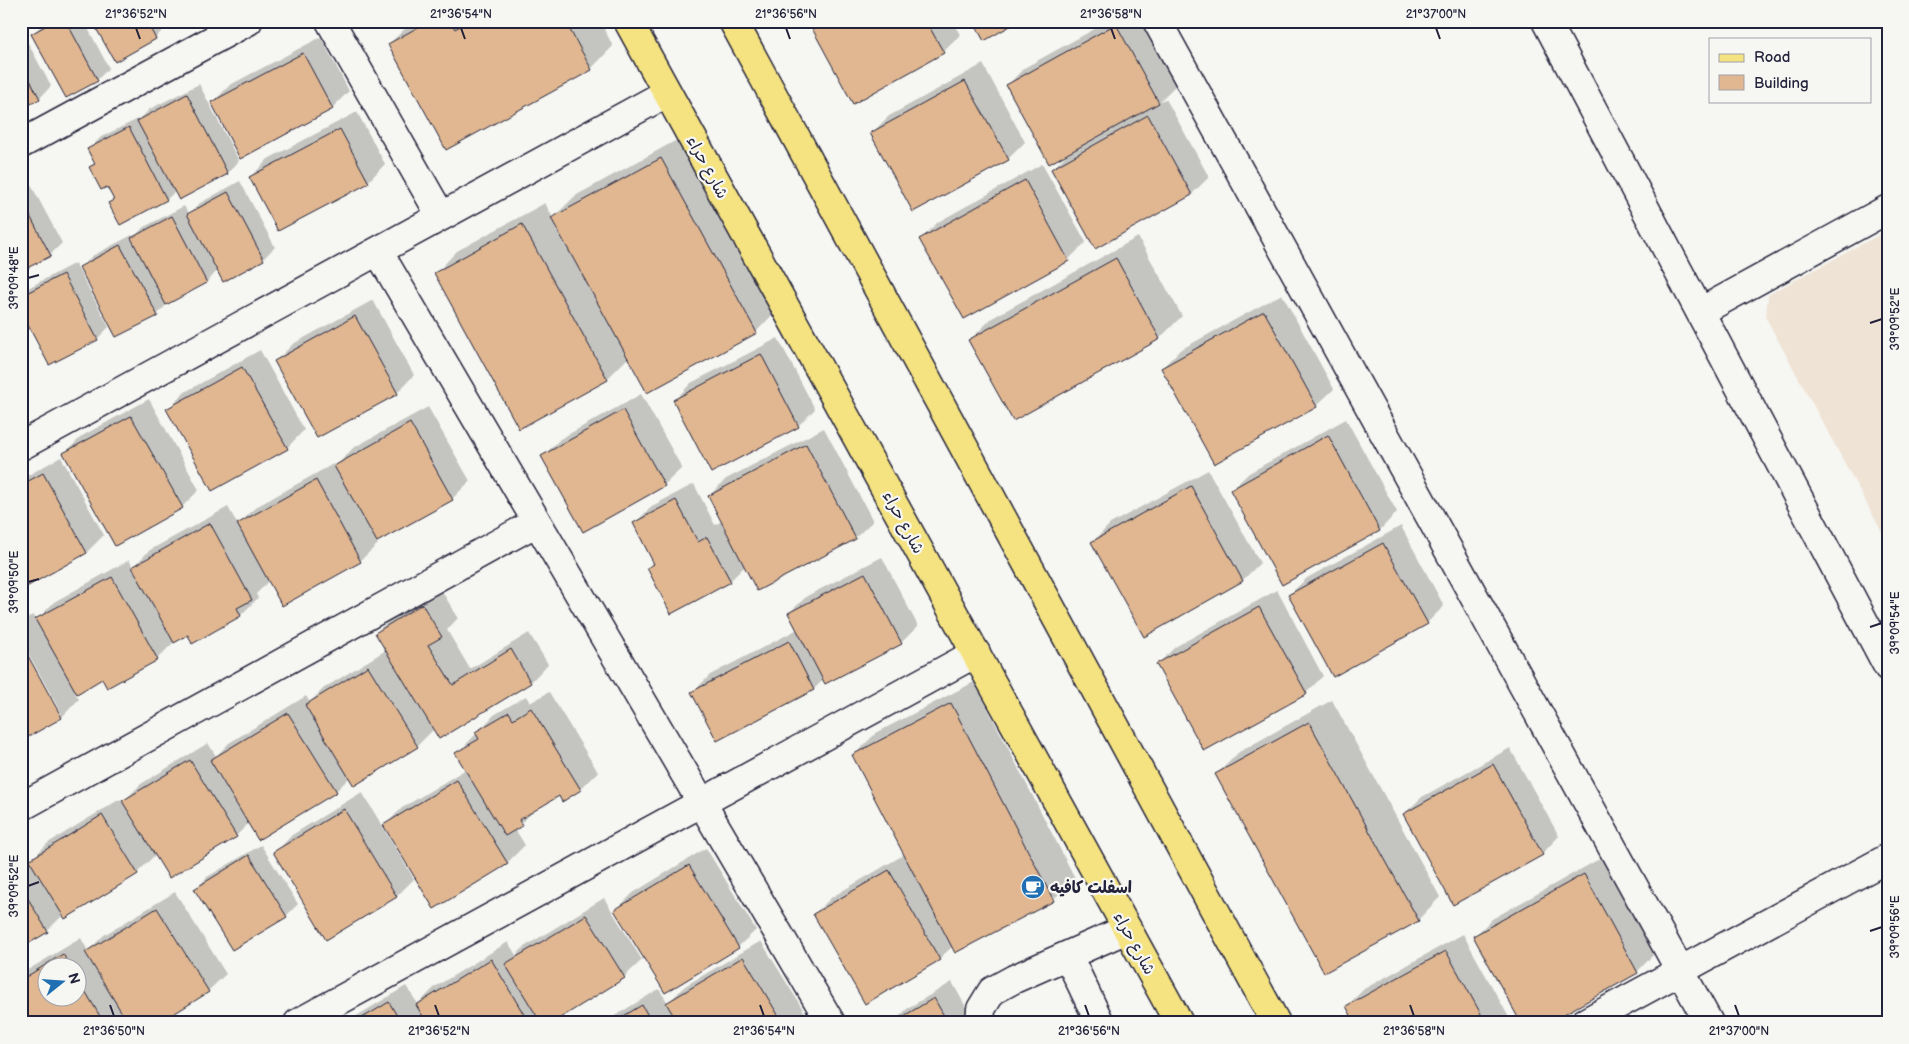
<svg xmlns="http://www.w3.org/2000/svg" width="1909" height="1044" font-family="'Balsamiq Sans','Playpen Sans Arabic',sans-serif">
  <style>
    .built { fill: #efe3d5 }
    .shadow { fill: #0003; fill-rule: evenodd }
    .building { fill: #e0b791; stroke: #22223b }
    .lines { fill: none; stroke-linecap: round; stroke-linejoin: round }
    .minor-casing { stroke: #22223b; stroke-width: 31 }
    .major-casing { stroke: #22223b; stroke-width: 31 }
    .minor { stroke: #f6f6f2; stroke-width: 28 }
    .major { stroke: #f5e381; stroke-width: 28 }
    .ticks { fill: none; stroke: #22223b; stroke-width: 2 }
    .labels { text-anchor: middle; stroke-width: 4.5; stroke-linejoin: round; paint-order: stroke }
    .street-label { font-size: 16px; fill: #22223b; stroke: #f6f6f2 }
    .poi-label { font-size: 16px; font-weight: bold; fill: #22223b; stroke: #f6f6f2; text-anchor: start }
    .neatline { fill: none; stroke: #22223b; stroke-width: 2 }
    .ticks-label { font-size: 12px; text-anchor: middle; fill: #22223b }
  </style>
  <rect width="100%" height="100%" fill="#f6f6f2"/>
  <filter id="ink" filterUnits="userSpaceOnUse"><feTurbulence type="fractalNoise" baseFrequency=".02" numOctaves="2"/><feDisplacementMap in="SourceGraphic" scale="10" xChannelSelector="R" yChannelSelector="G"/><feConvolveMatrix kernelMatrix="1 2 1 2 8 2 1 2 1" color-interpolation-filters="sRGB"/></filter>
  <g filter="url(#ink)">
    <path class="built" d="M1888,230v313l-122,-225 2,-23z"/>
    <path class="shadow" d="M46,21h38l25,47 -12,12 -64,-46z
      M94,21h70l3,5 -12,12z
      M413,21h187l13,25 -22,23 -202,-25z
      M809,21h144l7,14 -17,17z
      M1109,21h32l35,64 -16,16 6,-2 43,78 -17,17 -96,53 -43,-78 15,-16 -61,-67 17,-18z
      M21,30l30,56 -11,12 -19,10z
      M321,37l28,54 -17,17 -120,-5 18,-18z
      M983,64l42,78 -17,17 -137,-25 18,-18z
      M199,84l40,77 -11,12 -49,25 -3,-7 -9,8 -47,25 -11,-21 5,-5 -6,-13 -18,-18 5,-5 -6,-13 12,-12 41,-20 8,-8z
      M357,112l28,52 -17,18 -117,-5 17,-18z
      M684,136l94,173 -22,23 -127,25 -22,22 -172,-105 22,-23 88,-48 8,15 22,-22z
      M1042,164l44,78 -18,18 -104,57 -43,-78 17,-17z
      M28,179l34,64 -12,12 -29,15v-87z
      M240,181l35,66 -12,12 -45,11 -11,12 -39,21 -11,12 -76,-47 11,-12 40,-21 2,2 10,-10 40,-21 5,8 11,-11z
      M1138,237l44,79 -22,22 -147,81 -43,-79 22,-22z
      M75,263l34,64 -12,12 -76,-30v-14l7,-7z
      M1282,294l52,95 -18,17 -154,-38 18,-18z
      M373,300l41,75 -17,18 -121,-32 17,-17z
      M778,338l37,71 -17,17 -124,-25 17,-18z
      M260,350l44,80 -17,18 -119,-39 17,-17z
      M641,394l41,74 -18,17 -121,-29 17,-17z
      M149,399l50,91 -17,17 -118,-53 18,-18z
      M428,407l42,74 -18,18 -76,42 2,3 -18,17 -91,20 -13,13 2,4 -17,17 -52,18 -15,9 -17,17 -54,19 -28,15 4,6 -17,18 -41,22 40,-26 -40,-73v-19l12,-6 3,6 18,-19 75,-42 4,7 17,-17 78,-43 10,18 18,-18 77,-43 2,3 18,-19z
      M1346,419l51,93 -17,18 -97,54 -52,-94 18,-17z
      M824,428l49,93 -18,17 -110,28 -15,15 -82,-13 6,-6 -19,-39 17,-17 42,-22 21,41 7,-4 -13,-25 17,-17z
      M61,457l43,78 -17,17 -66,37v-110z
      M1208,470l52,93 -17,17 -150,-38 17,-18z
      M1401,526l43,80 -17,17 -138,-28 18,-17z
      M882,557l36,69 -17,17 -77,36 -10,10 -96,51 -25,-48 17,-17 88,-46 -9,-16 18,-17z
      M440,588l18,30 -11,12 23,39 59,-36 19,31 -17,18 -92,55 -5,-8 -17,17 -67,31 -14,14 -87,32 -13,13 -80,18 -19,19 -73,41 -17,17 -26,15v-104l11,17 16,-16 72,-44 2,4 19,-19 67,-41 8,13 13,-13 77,-47 4,6 14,-14 62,-38 -10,-17 18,-17z
      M1277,590l46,86 -17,17 -148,-29 17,-17z
      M974,682l101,196 -22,22 -100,46 -14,13 -125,-45 18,-17 73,-43 -51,-99 22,-22z
      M549,692l49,80 -18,17 -21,5 -21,13 -23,22 10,16 -18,18 -72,44 -50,-82 17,-17 64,-39 -9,-15 37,-39 32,-19 4,7z
      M1332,700l108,197 -22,23 -201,-146 22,-22z
      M1510,748l49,88 -17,18 -138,-40 18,-17z
      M362,792l52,87 -17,17 -70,42 -52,-85 17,-18z
      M261,845l37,59 -12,12 -90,-27 11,-12z
      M706,848l50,82 -18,17 -122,-37 17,-17z
      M1601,858l53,96 -17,18 -162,-36 17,-17z
      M175,892l51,82 -18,17 -82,32h-105v-49l60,-36 7,13 16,-16zM48,966h30v30h-30z
      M604,898l38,62 -18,17 -69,43 1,3h-211l61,-37 12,18 17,-17 73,-45 8,13 8,-8z
      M1463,934l49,89h-156l-9,-17 17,-17z
      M761,941l46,75 -7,7h-197l56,-34 9,14 17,-17z
      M952,982l23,41h-83l16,-15z
      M1672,1013l5,10h-23z"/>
    <path class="building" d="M54,21h12l32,60 -32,17 -35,-64z
      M92,21h54l10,18 -41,23z
      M166,21h19l-14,8z
      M429,21h21l5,8 14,-8h96l27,49 -146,80 -58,-106z
      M808,21h118l18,32 -91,51z
      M973,21h46l-35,20z
      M1116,24l43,79 -110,61 -43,-79z
      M303,53l30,56 -93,50 -29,-57z
      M21,63l19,36 -19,10z
      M965,81l44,79 -96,52 -43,-79z
      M187,94l41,80 -49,26 -42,-79z
      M1148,115l44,80 -97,54 -44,-80z
      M129,127l38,73 -47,25 -12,-22 6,-3 -7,-13 -6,3 -12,-23 6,-3 -8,-15z
      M340,129l29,54 -91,48 -29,-54z
      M661,158l96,175 -110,60 -96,-175z
      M1025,180l44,81 -105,58 -45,-80z
      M228,192l36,68 -41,22 -36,-68z
      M21,199l30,57 -30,15z
      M172,216l35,67 -41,22 -35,-67z
      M522,224l86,156 -89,49 -85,-156z
      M120,245l38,71 -42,21 -37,-70z
      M1116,258l44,81 -147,82 -45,-81z
      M63,274l35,66 -49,25 -28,-53v-16z
      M1264,311l53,96 -103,57 -53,-96z
      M355,316l43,78 -81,44 -43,-77z
      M761,354l38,73 -88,46 -38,-73z
      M242,367l46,82 -76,42 -46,-82z
      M623,410l42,76 -82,46 -42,-76z
      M131,416l52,92 -68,38 -52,-93z
      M410,423l43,77 -76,42 -43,-76z
      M1328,435l52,96 -98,54 -52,-95z
      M806,444l50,95 -99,52 -49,-95z
      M43,473l44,80 -66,37v-105z
      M316,480l45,82 -79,44 -45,-82z
      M1191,486l52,95 -99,56 -53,-95z
      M676,500l22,42 9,-5 24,45 -60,32 -24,-46 7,-4 -21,-41z
      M210,523l42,77 -15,8 4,8 -49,28 -4,-9 -14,8 -42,-76z
      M1383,543l45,81 -95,53 -45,-82z
      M865,573l37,71 -77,40 -37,-71z
      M112,577l46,83 -51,28 -5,-9 -25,15 -42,-75z
      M422,604l20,33 -14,8 25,40 58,-36 20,34 -92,56 -64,-106z
      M1259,607l48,87 -103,57 -48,-87z
      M789,641l25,49 -97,51 -26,-49z
      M21,643l41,75 -41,23z
      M368,666l50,81 -64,39 -49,-81z
      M951,703l103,198 -99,52 -103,-198z
      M531,708l50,82 -19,12 -3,-6 -40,24 3,6 -17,10 -50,-83 24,-14 -4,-7 34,-20 4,7z
      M288,713l49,79 -79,48 -48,-80z
      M1309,722l110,199 -95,52 -109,-199z
      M190,760l47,77 -68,41 -47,-77z
      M1493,764l50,91 -90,50 -50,-91z
      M457,780l51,84 -74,45 -51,-84z
      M344,809l53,88 -71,43 -53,-88z
      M102,815l36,59 -73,45 -36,-59z
      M249,855l38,62 -55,33 -38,-61z
      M689,865l50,83 -74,45 -51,-83z
      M889,870l51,90 -75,44 -52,-90z
      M1584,874l54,99 -90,50h-27l-48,-87z
      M21,887l27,45 -27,16z
      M157,908l52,84 -50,31h-31l-43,-71z
      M586,915l39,63 -73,45h-11l-36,-59z
      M1446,951l40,72h-131l-9,-17z
      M63,954l7,12h-22v30h30v-17l26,44h-83v-43z
      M743,957l40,66h-105l-12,-20z
      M491,959l38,64h-102l-11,-18z
      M934,998l14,25h-56z
      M389,1002l12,21h-47z
      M642,1005l10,18h-40z"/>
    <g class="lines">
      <g class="minor-casing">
        <path id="minor" d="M330,21l111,195
          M1157,21l552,1002
          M1546,21l342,646
          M21,144l227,-123
          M378,251l453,772
          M1700,312l188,-103
          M21,446l646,-353
          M21,807l516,-285
          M1068,956l32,67
          M298,1023l678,-370
          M980,1023l1,-14 11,-18 22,-12 113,-50
          M1584,1023l304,-165"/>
      </g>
      <g class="major-casing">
        <path id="major" d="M628,21l551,1002
          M733,21l543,1002"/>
      </g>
      <use href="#minor" class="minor"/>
      <use href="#major" class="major"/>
    </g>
  </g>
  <path class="ticks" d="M136,28l4,11M461,28l4,11M786,28l4,11M1111,28l4,11M1436,28l4,11M28,278l11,-3M1870,323l12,-4M28,582l11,-3M1870,627l12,-4M28,886l11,-4M1870,931l12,-4M110,1005l4,11M435,1005l4,11M760,1005l4,11M1085,1005l4,11M1410,1005l4,11M1735,1005l4,11"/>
  <defs>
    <g id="cafe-disc" transform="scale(1.25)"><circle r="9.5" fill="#1f6fb2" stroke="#f6f6f2"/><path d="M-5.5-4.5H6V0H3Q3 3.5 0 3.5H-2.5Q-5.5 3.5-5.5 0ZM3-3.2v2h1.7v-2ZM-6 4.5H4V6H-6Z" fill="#fff"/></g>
  </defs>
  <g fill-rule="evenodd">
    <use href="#cafe-disc" x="1033" y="887"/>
  </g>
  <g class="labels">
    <g class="street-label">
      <text transform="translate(708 167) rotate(61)" y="6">شارع حراء</text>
      <text transform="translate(904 522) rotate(61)" y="6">شارع حراء</text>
      <text transform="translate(1135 943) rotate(61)" y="6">شارع حراء</text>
    </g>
    <g class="poi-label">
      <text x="1050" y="893">اسفلت كافيه</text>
    </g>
  </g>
  <rect width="1909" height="1044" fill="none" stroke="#f6f6f2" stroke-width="55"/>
  <rect x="1709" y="38" width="162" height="65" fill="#f6f6f2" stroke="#a1a1a9"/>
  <rect x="1719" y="54" width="25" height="8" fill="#f5e381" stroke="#a1a1a9"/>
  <text x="1754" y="62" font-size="15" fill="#22223b">Road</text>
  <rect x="1719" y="75" width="25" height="15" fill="#e0b791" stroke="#a1a1a9"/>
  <text x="1754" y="88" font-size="15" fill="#22223b">Building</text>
  <g transform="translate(62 982) rotate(73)"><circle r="24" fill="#f6f6f2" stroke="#a1a1a9"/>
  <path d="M0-4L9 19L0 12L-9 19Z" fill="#1f6fb2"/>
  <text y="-8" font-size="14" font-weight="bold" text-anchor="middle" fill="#22223b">N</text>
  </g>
  <rect x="28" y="28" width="1854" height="988" class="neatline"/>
  <g class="ticks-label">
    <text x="136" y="18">21°36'52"N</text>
    <text x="461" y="18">21°36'54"N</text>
    <text x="786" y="18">21°36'56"N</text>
    <text x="1111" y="18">21°36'58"N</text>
    <text x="1436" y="18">21°37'00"N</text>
    <text transform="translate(14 278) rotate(-90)" y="4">39°09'48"E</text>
    <text transform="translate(1895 319) rotate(-90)" y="4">39°09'52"E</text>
    <text transform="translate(14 582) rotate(-90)" y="4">39°09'50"E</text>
    <text transform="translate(1895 623) rotate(-90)" y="4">39°09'54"E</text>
    <text transform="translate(14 886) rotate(-90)" y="4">39°09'52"E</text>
    <text transform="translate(1895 927) rotate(-90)" y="4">39°09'56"E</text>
    <text x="114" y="1035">21°36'50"N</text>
    <text x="439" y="1035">21°36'52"N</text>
    <text x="764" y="1035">21°36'54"N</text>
    <text x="1089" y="1035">21°36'56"N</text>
    <text x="1414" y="1035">21°36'58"N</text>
    <text x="1739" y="1035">21°37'00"N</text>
  </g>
</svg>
